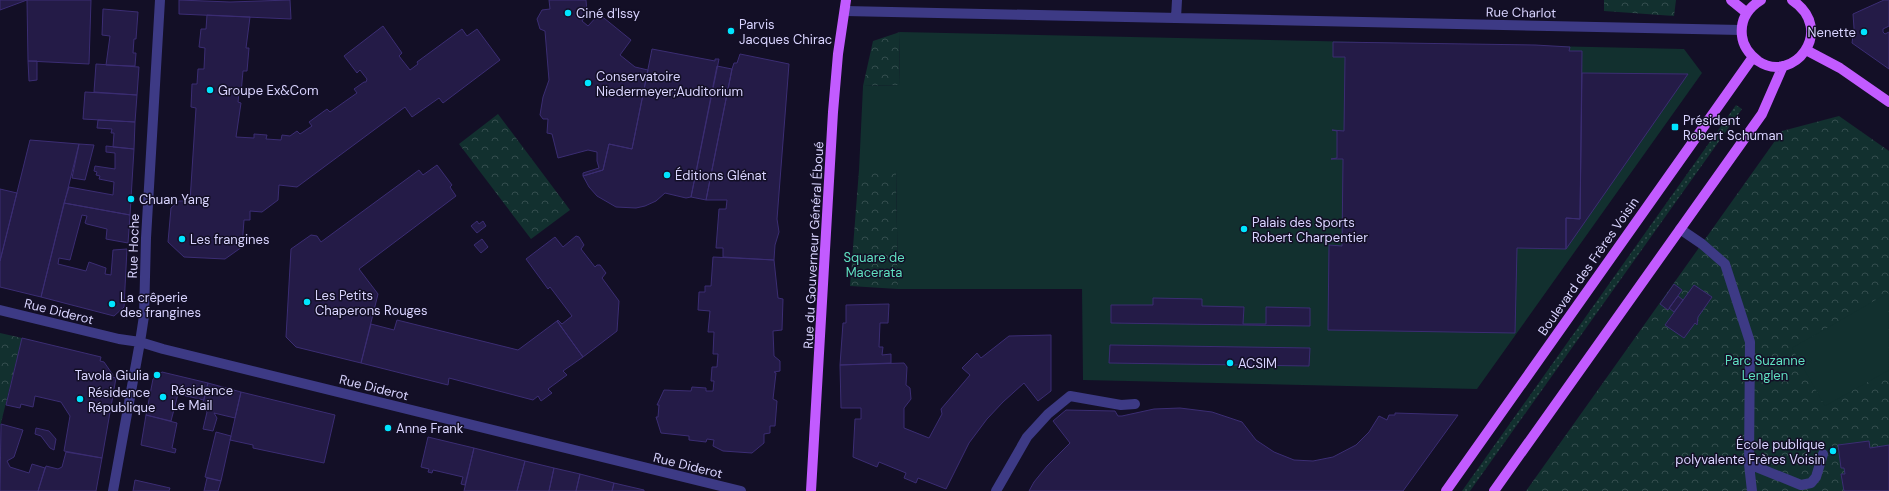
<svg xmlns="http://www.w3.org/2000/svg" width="1889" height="491" font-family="'DM Sans',sans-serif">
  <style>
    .grass { fill: url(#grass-dots) }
    .park { fill: url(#park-crowns) }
    .pitch { fill: #12302f }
    .building { fill: #241b47; stroke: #3b2d73 }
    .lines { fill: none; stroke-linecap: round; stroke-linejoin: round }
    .minor { stroke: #3d3a85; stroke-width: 10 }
    .major { stroke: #c25bff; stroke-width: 10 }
    .poi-dot { fill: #00e5ff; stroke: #130f26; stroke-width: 1.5 }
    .labels { text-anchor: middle; stroke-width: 3; stroke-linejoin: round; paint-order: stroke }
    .street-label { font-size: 13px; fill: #d9d4ff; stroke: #130f26 }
    .poi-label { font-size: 13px; fill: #d9d4ff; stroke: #130f26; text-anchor: start }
    .park-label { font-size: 13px; fill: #5fe0c0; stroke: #130f26 }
  </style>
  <defs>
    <pattern id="grass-dots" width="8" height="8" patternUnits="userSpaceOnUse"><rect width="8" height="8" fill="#12302f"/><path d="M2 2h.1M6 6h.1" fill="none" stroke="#344d4e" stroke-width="1.8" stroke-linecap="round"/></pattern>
    <pattern id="park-crowns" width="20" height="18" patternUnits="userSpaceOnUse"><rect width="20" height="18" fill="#12302f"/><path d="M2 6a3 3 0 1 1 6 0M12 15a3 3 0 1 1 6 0" fill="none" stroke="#344d4e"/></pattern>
  </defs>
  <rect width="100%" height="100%" fill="#130f26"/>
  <path class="grass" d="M1736,105l6,4 -272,382h-8z"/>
  <path class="park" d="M1604,0h72l-2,16 -70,-5z
    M900,32l-1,53 -36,1 10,-45z
    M498,114l72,96 -39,29 -72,-95z
    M1839,116l50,35v340h-363l256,-360z
    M859,170h37l2,119 -48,-3z
    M0,333l22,5 -22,89z"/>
  <path class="pitch" d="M900,32l784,17 18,24 -225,316 -394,-9 -1,-91h-184l-2,-119h-37l4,-84 36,-1z
    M1888,293l1,77 -64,36 -33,-58z"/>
  <path class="building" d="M0,0h27l-27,10z
    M27,0h64l-2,64 -61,-3z
    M179,0l51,2 60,-2 1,19 -112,-5z
    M586,0l1,13 -5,8 6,5 11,-12 32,26 -11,15 15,12 13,3 -16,79 -23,-5 -6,26 -20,6v-3l16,-5 -2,-7v-9l-9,-2 -30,8 -6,-24 -5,-1 1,-14h-5l-3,-4 3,-18 6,-17 -4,-49 -5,-2 -3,-10 5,-9 8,-1 -1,-9z
    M1884,0h5v26l-6,3v3l2,2 4,-2v37l-37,-26 2,-15 -1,-14z
    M103,9l35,3 -2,27h-2l-1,14h3l-1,13 -29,-1 4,-29 -8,-1z
    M207,15l43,2 -4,31h3l-2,23h-4l-2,22h-2l-1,9 3,1 -5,34 18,1v-4l13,1 -1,4 15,1 1,-5 8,1 7,-5 3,3 12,-8 -3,-4 18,-13 3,3 27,-19 -3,-4 10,-7h2l1,-3 -7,-9 -3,3 -13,-17 39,-30 19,27 -3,3 11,14 8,-6 -1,-2 45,-33 5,7 10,-7 23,31 -57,43 -4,-5 -27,19 -7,-10 -108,80 -18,-2 -1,15 -16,12 -12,-1v9h-6l-2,27 -17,12 -41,-2 -16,-15 3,-34 8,-7h11l6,-93 -5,-1 1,-23h5l1,-15h6l1,-21 -6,-1 2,-18h5z
    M1333,42l202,3 35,2 -1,4h13l-2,168 -14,-1v31l-49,-1 -2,85 -187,-3 1,-85 13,1 1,-87h-12l6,-1v-27l-5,-1 12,1 1,-74h-12z
    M652,49l63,12v-2h4l-28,138 -5,1 -21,-5 -9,8 -11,5 -9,2 -20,-1 -19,-11 -8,-9 -6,-11 20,-6 6,-26 23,5z
    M740,54l49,10 -12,155 2,13 -4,13 -1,15 -51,-3v-9h-7l3,-39h7l1,-9h-21l26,-131 2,-6h3z
    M28,61h9v19l-8,1z
    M96,64l43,3 -2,28 -43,-3z
    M717,66l15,3 -26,131 -15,-3z
    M1582,73l106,1 -122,175v-31l14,1z
    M85,92l52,3 -2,27 -52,-3z
    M98,120l37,2 -1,27 -21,-2 1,-14h-3l1,-4 -15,-1z
    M30,140l49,4 -38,153 -41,-10v-26z
    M79,144l15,1 -9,35 -13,-2z
    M106,146l28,3 -4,66 -66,-12 5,-16 44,8 1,-13 -15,-3 1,-3 -4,-1 1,-3 -3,-1 1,-5 20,3v-16l-9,-1z
    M437,165l15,20 -2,2 6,9 -97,73 19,25 -17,69 -65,-16 -10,-10 5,-88 20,-14 6,1 4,6 98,-72 4,5z
    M0,189l17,4 -17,68z
    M64,203l66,12 -2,28 -22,-4 1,-10 -20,-5 -2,-1 2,-7 -5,-1 -12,45 -11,-2 -1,6 28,7 3,-9 17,6 -1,6 6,1 2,-25 14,-1 -3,58 -10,9 -73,-19z
    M477,221l2,3 4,-3 3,5 -9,7 -6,-7z
    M576,236l3,1 5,8 -3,4 14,18 2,-2h3l6,8 -4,5 17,23 -2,30 -34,26 -26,-36 1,-1 4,4 10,-8 -22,-29 -2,2 -22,-30 29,-22 8,10z
    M482,239l6,8 -7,6 -7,-8z
    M713,257l61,3 4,38 5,1 -1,31 -9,1 1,25 6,5v10l-6,1 2,1 -3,26 4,2 -2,25h-5v7l-6,1v9l-12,10 -29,-2 -10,-5 1,-6 -7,-1 -1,3 -17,-2v-4l-28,-3 -5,-16h2l1,-12h-2l7,-15 27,1 1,-4 14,1v3h7l1,-10h-3l1,-14h5l1,-13h-5l1,-22h-6l2,-21 -12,-1 1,-18h6v-6h6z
    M1674,284l8,6 -14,20 -8,-6z
    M1694,285l18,12 -14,20 -1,8 -2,-2 -11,15 -19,-13z
    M1678,296l5,4 -9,12 -5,-4z
    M1153,298l49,1v7l42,1 -1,17h23v-17l44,1v18l-199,-3v-18h42z
    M889,304l-1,19h-8l-1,24h4l-1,8 9,-1v9l-51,2 3,-42h3v-18z
    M397,320l121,30 39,-29 26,36 -20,14 4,4 -19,14 4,4 -11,8 -3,-5 -5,4 -84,-22 -1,7 -87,-22 10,-39 23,6z
    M1051,335v56l-13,10 -14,-18 -21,19 -16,17 -18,24 -23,46 -28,-11 -2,5 -12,-5 2,-5 -27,-11 -2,5 -24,-10 2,-38h6v-11h-20l-1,-43 64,-2 3,4 -1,18 4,3 1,11 -7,9v20l25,10 13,-24 -1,-5 29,-34 -8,-7 15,-15 4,5 28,-22z
    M22,338l79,19 -1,4 4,1 9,13 -1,2 4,1 -14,80 -38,-7 6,-35 -9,-14 -26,-6 -2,11 -12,-3 -1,4 -14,-3z
    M1110,345l200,3 -1,18 -200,-3z
    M162,372l46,11 -4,17 -26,-6 -7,27 -25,-6 7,-36z
    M208,383l33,9 -6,26 -21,-5 3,5 -4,13 -10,-2 4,-17 -5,-6z
    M241,392l94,23 -11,48 -71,-15v-3l-23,-5z
    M1180,408l32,4 30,10 14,18 18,12 20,8 19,1 20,-4 23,-12 13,-13 10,-16 8,4 2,-5h6v-2l63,2 -55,76h-374l5,-9 13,-16 23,-23 -17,-22 13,-11 49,1 3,5h4l32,-7z
    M146,415l31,8 -5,25 4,1 -1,4 -34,-8z
    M1,424l22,6 -9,27 -7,4 3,6 19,6 3,-9 13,4 -7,23h-38z
    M36,428l13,3 7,8 -2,11 -4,-2 -9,-12 -6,-2z
    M216,432l15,4 -10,45 -16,-4z
    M428,437l46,11 -9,37 -4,-1 2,-7 -30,-7 -1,3 -4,-1 1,-3 -8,-2z
    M1869,441l1,7 19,-3v46h-45l-3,-17h4l-1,-6h-3l-3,-23z
    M474,448l51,13 -8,30h-53z
    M66,452l36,6 -6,33h-58l8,-25 12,3 4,-2z
    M525,461l29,7 -5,23h-32z
    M554,468l26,6 -4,17h-27z
    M580,474l34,9 -2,8h-36z
    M207,478l14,3 -3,10h-14z
    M135,480l35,8 -1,3h-36z
    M614,483l30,7v1h-32z"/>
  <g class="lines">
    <path class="minor" d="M845,11l896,19
      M1176,18l1,-18
      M1680,229l22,15 23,20 25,78 -1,122 3,27
      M0,310l119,29 21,3 23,7 578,142
      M1749,464l52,21 10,-2 5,-6 7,-23
      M113,491l27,-149 4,-26 2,-78 14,-238
      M996,491l31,-54 21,-23 22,-18 51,9 14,-1"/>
    <path class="major" d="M1731,0l16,13
      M1761,0c-13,8 -21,20 -19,36 1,10 7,18 16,25 35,24 79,-31 34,-61
      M1806,50l34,18 49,34
      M811,491l22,-379 5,-58 8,-54
      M1446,491l307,-434
      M1494,491l268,-377 21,-48"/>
  </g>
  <g class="poi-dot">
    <circle cx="568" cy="13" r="4"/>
    <circle cx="731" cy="31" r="4"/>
    <circle cx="1864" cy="32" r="4"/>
    <circle cx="588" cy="83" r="4"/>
    <circle cx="210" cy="90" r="4"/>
    <rect x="1671" y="123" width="8" height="8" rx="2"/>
    <circle cx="667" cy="175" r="4"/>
    <circle cx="131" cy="199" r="4"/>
    <circle cx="1244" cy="229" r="4"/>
    <circle cx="182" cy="239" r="4"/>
    <circle cx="307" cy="302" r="4"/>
    <circle cx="112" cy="304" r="4"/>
    <circle cx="1230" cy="363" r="4"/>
    <circle cx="157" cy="375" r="4"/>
    <circle cx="163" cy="397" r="4"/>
    <circle cx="80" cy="399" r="4"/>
    <circle cx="388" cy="428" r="4"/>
    <circle cx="1833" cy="451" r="4"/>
  </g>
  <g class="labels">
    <g class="street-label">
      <text transform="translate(1521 12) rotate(1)" y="5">Rue Charlot</text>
      <text transform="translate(813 245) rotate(-87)" y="5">Rue du Gouverneur Général Éboué</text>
      <text transform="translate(133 246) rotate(-88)" y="5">Rue Hoche</text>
      <text transform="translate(1588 266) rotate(-55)" y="5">Boulevard des Frères Voisin</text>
      <text transform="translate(59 311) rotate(14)" y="5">Rue Diderot</text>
      <text transform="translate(374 387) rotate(14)" y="5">Rue Diderot</text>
      <text transform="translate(688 465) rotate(14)" y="5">Rue Diderot</text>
    </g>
    <g class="poi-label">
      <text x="576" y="18">Ciné d'Issy</text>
      <text x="739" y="29">Parvis<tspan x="739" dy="15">Jacques Chirac</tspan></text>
      <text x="1856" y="37" text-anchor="end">Nenette</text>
      <text x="596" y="81">Conservatoire<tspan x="596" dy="15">Niedermeyer;Auditorium</tspan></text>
      <text x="218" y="95">Groupe Ex&amp;Com</text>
      <text x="1683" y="125">Président<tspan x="1683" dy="15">Robert Schuman</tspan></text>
      <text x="675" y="180">Éditions Glénat</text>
      <text x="139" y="204">Chuan Yang</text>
      <text x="1252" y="227">Palais des Sports<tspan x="1252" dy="15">Robert Charpentier</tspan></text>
      <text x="190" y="244">Les frangines</text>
      <text x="315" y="300">Les Petits<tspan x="315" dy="15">Chaperons Rouges</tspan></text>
      <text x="120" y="302">La crêperie<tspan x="120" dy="15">des frangines</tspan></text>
      <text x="1238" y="368">ACSIM</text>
      <text x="149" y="380" text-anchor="end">Tavola Giulia</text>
      <text x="171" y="395">Résidence<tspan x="171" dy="15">Le Mail</tspan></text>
      <text x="88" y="397">Résidence<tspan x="88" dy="15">République</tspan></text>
      <text x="396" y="433">Anne Frank</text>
      <text x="1825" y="449" text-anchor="end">École publique<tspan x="1825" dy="15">polyvalente Frères Voisin</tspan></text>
    </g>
    <g class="park-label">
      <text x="874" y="262">Square de<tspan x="874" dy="15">Macerata</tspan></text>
      <text x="1765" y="365">Parc Suzanne<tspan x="1765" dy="15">Lenglen</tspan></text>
    </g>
  </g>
</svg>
